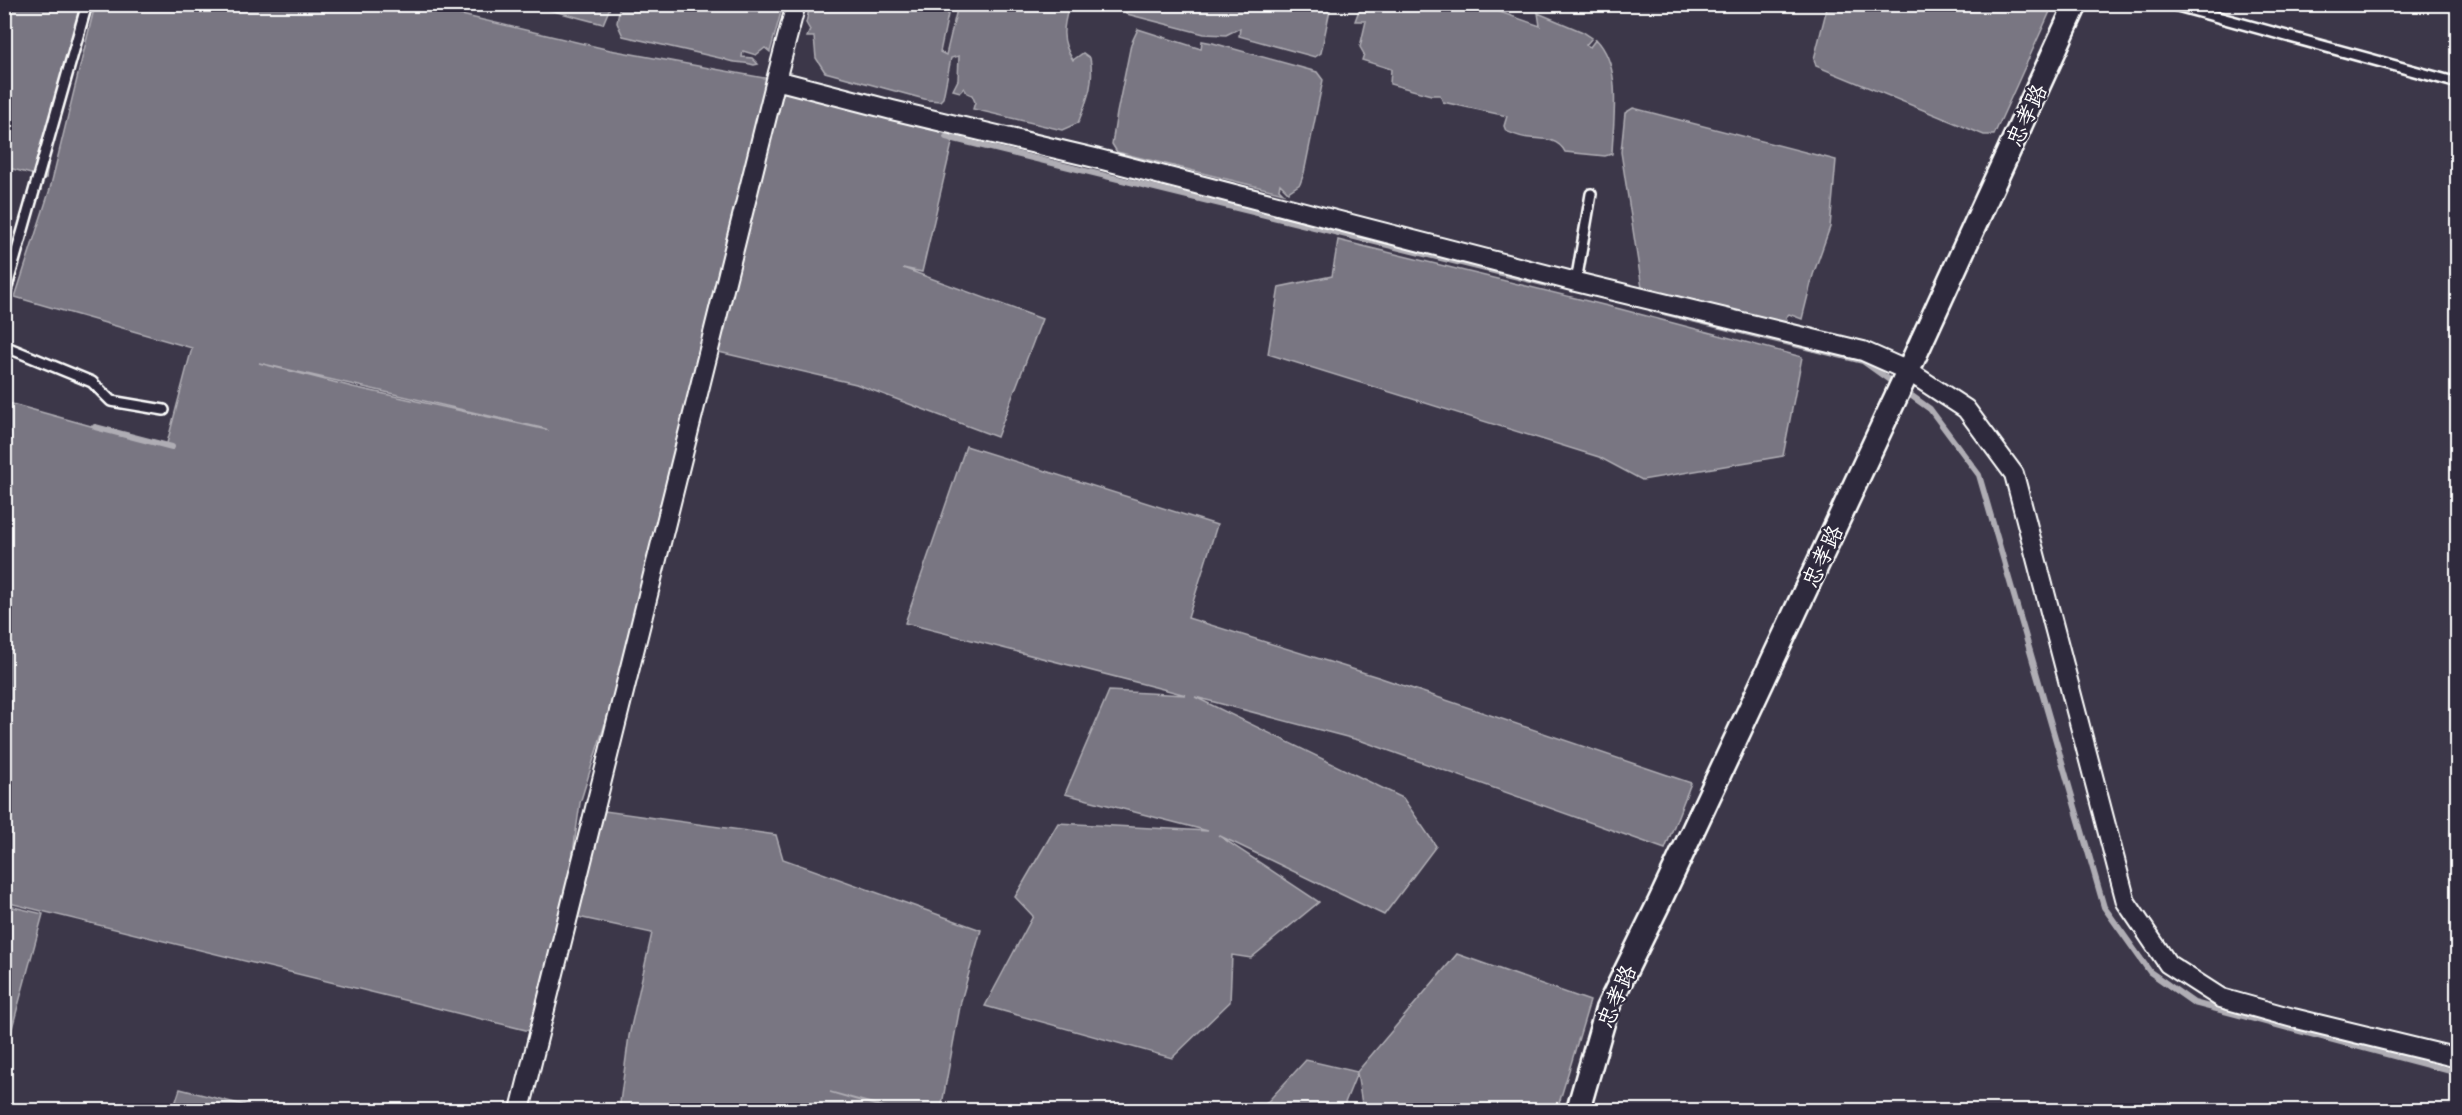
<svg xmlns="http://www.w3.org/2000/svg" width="2462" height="1115" font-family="Itim,'LXGW WenKai TC',sans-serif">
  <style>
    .water { fill: #797682; stroke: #afadb4; stroke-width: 1.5; fill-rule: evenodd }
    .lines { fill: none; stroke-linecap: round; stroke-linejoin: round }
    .stream { stroke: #afadb4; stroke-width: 6 }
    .service-casing { stroke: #fff; stroke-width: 14 }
    .minor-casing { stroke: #fff; stroke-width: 22 }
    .tertiary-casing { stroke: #fff; stroke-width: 27 }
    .service { stroke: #2f2a3d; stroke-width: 9 }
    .minor { stroke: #2f2a3d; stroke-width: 18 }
    .tertiary { stroke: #2f2a3d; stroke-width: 22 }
    .labels { text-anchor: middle; stroke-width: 4.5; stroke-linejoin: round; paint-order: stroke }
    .street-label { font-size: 22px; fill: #fff; stroke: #2f2a3d }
  </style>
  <rect width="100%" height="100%" fill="#3c3749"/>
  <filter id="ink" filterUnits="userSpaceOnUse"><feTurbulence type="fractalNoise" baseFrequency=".0167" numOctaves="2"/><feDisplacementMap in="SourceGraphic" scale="12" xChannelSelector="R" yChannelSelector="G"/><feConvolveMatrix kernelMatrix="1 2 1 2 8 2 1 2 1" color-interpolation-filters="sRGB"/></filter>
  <g filter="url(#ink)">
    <path class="water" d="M620,4h163v1l-13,47 -5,-4 -9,7 -13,-4 -1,6 10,1 6,6 -4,1c-11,-4 -20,-1 -30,-6l-101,-23 -6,-13z
      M4,5h77l-26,104 -9,69 -41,-11z
      M95,5h324l191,45 171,31 176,41 -35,150 -19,-4 139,51 -45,118 -141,-53 -146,-34 -58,224 -72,229 -15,107 40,-99 171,24 7,24 198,71 -20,71 -20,109h-45l-66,-18 61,18h-272l10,-74 23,-103 -88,-19 -30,118 -529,-130v-500l161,45 26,-99 -177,-51 35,-108zM259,363l287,66 1,1 -194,-43z
      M531,5h80l-8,19z
      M810,5h140l-10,47 6,3 12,-50h111c-6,22 -9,35 4,55l10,-7 7,5c5,25 -3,42 -12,65l-16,7 -89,-21 2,-7 -3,-7 -5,-2 -3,-5 -4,4 -7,-2 5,-10 1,-24 -8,2 -8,40 -3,3 -12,-1 -103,-28 -9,-14 -2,-21h-7l3,-7 -4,-7z
      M1119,5h212l-10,48 -6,4 -76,-21 1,-8 -14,7 -22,-1 -77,-20z
      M1361,5h119l60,21 -2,-13 45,19 9,6 -6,7 4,2 6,-8c27,28 17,79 16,115l-7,2 -40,-4c-7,-14 -22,-13 -35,-14 -8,0 -17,-4 -24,-7l-2,-5 3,-10 -64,-14 -3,-7h-9l-41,-11 1,-15 -29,-9 2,-6 -4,-7 6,-26h-11z
      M1820,5h233l-59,130h-10l-168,-69 -2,-7 13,-51z
      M1138,29l63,20 1,-8 11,2 104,29 6,8 -19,93 -4,11 -12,8 -8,-8 -1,5 4,4 -166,-41 -5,-8 5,-31 14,-69z
      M1633,108l203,52 -6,67 -17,48 -11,44 -13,-5 -3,3 2,6 -29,-5 -117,-30 -21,-136 4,-39z
      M1338,240l282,69 182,48 -19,99 -141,24 -43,-23 -331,-103 11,-67 53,-11z
      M966,446l251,79 -29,93 190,59 313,106 -26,66 -303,-108 -167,-44 208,101 33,48 -52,69 -166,-80 101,67 -68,56 -19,-3 -2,47 -58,56 -187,-52 48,-90 -18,-19 43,-74 150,8 -143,-37 44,-103 77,4 -281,-72z
      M5,905l38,9 -38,140 -1,-149z
      M1457,954l133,47 -33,109h-194l-6,-37 -15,37h-82l46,-50 51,12z
      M180,1089l83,21h-90z"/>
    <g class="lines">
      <path class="stream" d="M946,137l605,148
        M1651,309l212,52 67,48 49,66 125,432 46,65 44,31 264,70
        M95,427l77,20"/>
      <g class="service-casing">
        <path id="service" d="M2170,4l288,79
          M1576,282l15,-88
          M4,297l83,-293
          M4,346l88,36 19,19 53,9"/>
      </g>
      <g class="minor-casing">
        <path id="minor" d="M796,4l-20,76 116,30 203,48 481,124 287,69 45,20 58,38 48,65 112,428 42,62 53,34 72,20 165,40
          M520,1110l256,-1030"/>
      </g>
      <g class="tertiary-casing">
        <path id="tertiary" d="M1578,1110l29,-101 52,-106 249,-532 168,-367"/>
      </g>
      <use href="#service" class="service"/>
      <use href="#minor" class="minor"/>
      <use href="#tertiary" class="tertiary"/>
    </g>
  </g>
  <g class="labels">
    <g class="street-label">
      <text transform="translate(2026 115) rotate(-65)" y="8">忠孝路</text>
      <text transform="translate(1822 556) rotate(-65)" y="8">忠孝路</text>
      <text transform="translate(1616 996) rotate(-67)" y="8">忠孝路</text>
    </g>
  </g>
  <rect width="2462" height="1115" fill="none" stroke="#2f2a3d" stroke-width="24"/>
  <rect x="12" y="12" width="2438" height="1091" fill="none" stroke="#fff" stroke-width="2" filter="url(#ink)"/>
</svg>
